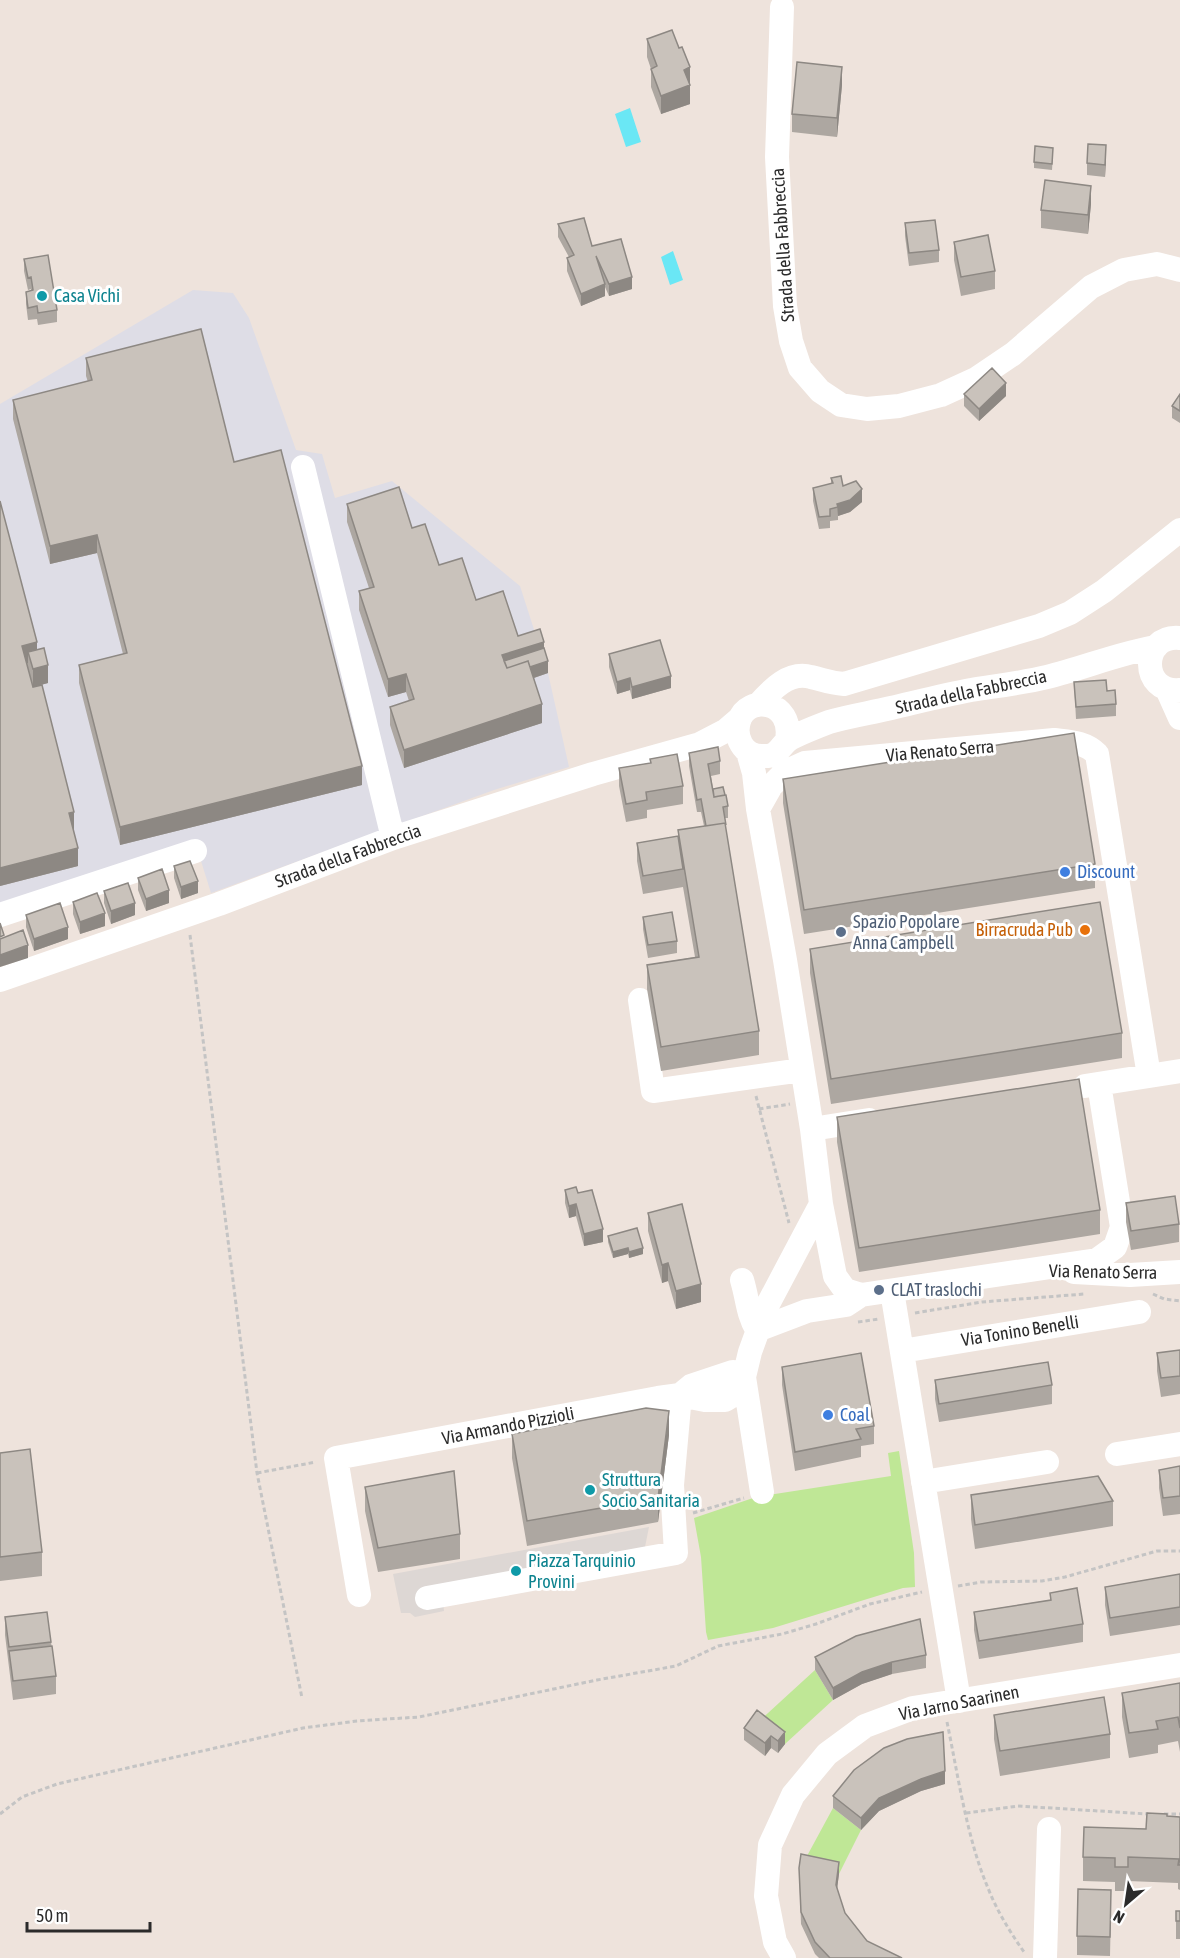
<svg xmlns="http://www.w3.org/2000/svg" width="1180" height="1958" font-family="'Asap Condensed',sans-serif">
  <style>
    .industrial { fill: #dedde6 }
    .green { fill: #bfe796 }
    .plaza { fill: #ddd7d4 }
    .water { fill: #6ae7f5 }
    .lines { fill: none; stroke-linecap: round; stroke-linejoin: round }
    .path { stroke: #c4c4c4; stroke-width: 3; stroke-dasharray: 4.5 3; stroke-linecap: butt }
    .minor { stroke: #fff; stroke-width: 24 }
    .wall { fill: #ada7a1 }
    .shaded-wall { fill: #8d8883 }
    .building { fill: #c9c2bb; stroke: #8d8883; stroke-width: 1.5 }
    .culture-dot { fill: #0f9aa8; stroke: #fff; stroke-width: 2 }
    .shop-dot { fill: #3f7fe0; stroke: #fff; stroke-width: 2 }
    .food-dot { fill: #e8710a; stroke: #fff; stroke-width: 2 }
    .service-dot { fill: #5c6f8a; stroke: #fff; stroke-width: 2 }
    .labels { text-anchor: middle; stroke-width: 6; stroke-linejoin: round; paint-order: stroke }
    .street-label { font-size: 18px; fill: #2b2b2b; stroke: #fff }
    .culture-label { font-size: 18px; fill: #0d838f; stroke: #fff; text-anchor: start }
    .shop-label { font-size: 18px; fill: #366cbe; stroke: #fff; text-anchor: start }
    .service-label { font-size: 18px; fill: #4e5e75; stroke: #fff; text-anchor: start }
    .food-label { font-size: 18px; fill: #c56008; stroke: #fff; text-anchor: end }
  </style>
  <rect width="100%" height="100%" fill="#eee3dc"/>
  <path class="industrial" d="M193,290l40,3 16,25 47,132 26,4 13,44 57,-17 128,105 28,87 21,94 -75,23 -283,103 -15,-48 -196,60v-501z"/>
  <path class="green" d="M899,1451l15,102 1,34 -12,1 -130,40 -65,12 -2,-8 -5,-75 -7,-39 62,-21 135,-21 -3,-23z
    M815,1670l18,30 -48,44 -28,-21z
    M833,1808l28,22 -22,44 -38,-7z"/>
  <path class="plaza" d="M649,1527l-8,40 -198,34 1,10 -29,6 -5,-4h-9l-8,-39z"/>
  <path class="water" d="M630,108l11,34 -15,5 -11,-33z
    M673,251l10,29 -13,5 -9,-28z"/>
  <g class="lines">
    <path class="path" d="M190,935l67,538 45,225
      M756,1096l33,127
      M759,1109l31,-5
      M1153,1294l11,5 16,2
      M915,1313l67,-11 102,-8
      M858,1322l21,-3
      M257,1473l59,-11
      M693,1513l51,-15
      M958,1586l23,-4 61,-1 23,-4 92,-26h23
      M947,1722c11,53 20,117 41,166 9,23 22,44 36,64
      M966,1813l52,-7 130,8
      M0,1814l22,-17 35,-13 246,-56 54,-7 62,-4 178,-37 79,-14 42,-20 64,-12 34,-10 54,-20 52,-12
      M1164,1814h16"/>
    <path class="minor" d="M782,7l-5,150 8,149 6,35 9,27 20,23 21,14 26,4 32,-3 42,-11 35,-16 37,-25 78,-67 33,-17 33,-6 23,6
      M303,467l90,371
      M1180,638c-40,-4 -40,56 0,52
      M1167,689l13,29
      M758,705c14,-16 31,-34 53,-28 13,3 18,6 33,7l195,-58 31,-13 34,-22 76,-61
      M787,740c7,-40 -40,-46 -48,-19 -5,16 4,35 23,35 16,1 16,-7 25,-15 6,-5 34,-16 42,-19 20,-6 41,-9 62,-14 26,-6 53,-13 80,-18 25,-4 51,-7 76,-13 37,-9 72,-24 109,-30
      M748,752l6,21 4,36 27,151 27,169 9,75 14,72 10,14 16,5 236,-35 18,-13 7,-20 -23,-143
      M758,809l13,-23 14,-14 20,-9 249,-23c16,2 31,2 43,14l52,322
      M0,915l195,-64
      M0,980l219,-76 174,-66 200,-64 107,-30 25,-13 14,-12
      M640,1000l13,91 149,-21
      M1085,1086l95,-15
      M812,1129l57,-9
      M1074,1272l56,3 50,-3
      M742,1280c6,20 5,32 15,50
      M892,1291l67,410
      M757,1330l50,-19 39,-6 15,-10
      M902,1351l237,-39
      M744,1377l18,115
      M680,1395l11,-9 42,-14 11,5
      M1117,1454l63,-10
      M923,1482l124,-20
      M359,1595l-23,-137 322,-60 22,-3 25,5h20l10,-6 9,-17 6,-25 16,-44 55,-104
      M427,1598l249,-45 -4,-68 8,-90
      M784,1958l-9,-16 -9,-46 4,-51 23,-50 34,-41 38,-28 48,-18 267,-43
      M1045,1958l4,-129"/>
  </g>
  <path class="wall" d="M647,39l32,9 11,19v37l-29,10 -10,-27v-18l-4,-12z
    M842,85l-5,52 -45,-5v-18z
    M1053,154l-1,16 -18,-2v-6z
    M1106,157l-1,20 -18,-2v-12z
    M1091,204l-3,30 -47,-6v-18z
    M905,223l34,27v12l-30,4 -4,-30z
    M558,224l34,22 40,43 -23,7 -4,-9v9l-24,10 -14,-35v-13l2,-1 -11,-20z
    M954,242l41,29v18l-34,7 -7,-36z
    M24,259l33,51v12l-19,3 -1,-6 -9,1 -2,-16v-12l5,-1v-2l-3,1 -4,-19z
    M86,358l148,104 128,323 -242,60 -41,-162v-18l44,-11 -26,-101 -47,11 -37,-145v-19l75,-18 -2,-6z
    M964,394l42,2 -27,25 -15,-15z
    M1180,394v29l-8,-5v-12z
    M831,478l31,24 -12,10 -12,4v4l-8,1v7l-11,1 -6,-28v-13l18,-4z
    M0,501l37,149 11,33 -15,4 41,143h-1l5,36 -78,20z
    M347,504l65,24 27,37 37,35 42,36 26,12 4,25 -14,5 8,45 -138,45 -14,-43v-18l19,-6 -3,-9 -18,5 -29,-87v-19l10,-3 -22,-66z
    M609,654l62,34 -39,11 -2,-9 -13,4 -8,-27z
    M1074,682l33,9 9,13v12l-40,3z
    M689,753l31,8v13l-9,2 2,13 15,17v12h-3l1,11 33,202v24l-98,16 -14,-82v-24l48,-8 -12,-70 -40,7 -6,-33v-18l41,-7v-6l26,-4 -3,-14h-4l-8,-46z
    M650,759l33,27v18l-36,6v8l-21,4 -7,-36v-18l31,-5z
    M783,779l312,85v24l-291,46 -21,-131z
    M174,866l24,27 -17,6 -7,-21z
    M138,878l31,25 -23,8 -8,-21z
    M104,891l31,24 -24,9 -7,-21z
    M73,902l32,24 -25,8 -7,-20z
    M26,915l42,24 -34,12 -8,-24z
    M643,917l34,24v12l-29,5 -5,-29z
    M810,949l312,84v25l-291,46 -21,-131z
    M837,1117l263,93v24l-241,38 -22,-130z
    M565,1190l13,3 25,49 -19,4 -8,-30 -7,2 -4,-15z
    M1126,1203l53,21v18l-48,8 -5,-28z
    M648,1213l53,89 -25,7 -8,-28 -6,2 -14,-52z
    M608,1236l35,18 -14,4 -1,-4 -15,4 -5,-16z
    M1180,1350v44l-19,3 -4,-26v-18z
    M782,1367l92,59v18l-13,2v11l-66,14 -13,-86z
    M935,1380l117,5v19l-113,18 -4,-23z
    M512,1434l157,1 -11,87 -131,24 -15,-88z
    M0,1453l42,99v24l-42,5z
    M1180,1466v48l-17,2 -4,-28v-18z
    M365,1487l95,47v25l-82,13 -13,-61z
    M971,1495l142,6v25l-138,23 -4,-30z
    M1180,1574v51l-70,11 -5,-31v-18z
    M1050,1593l33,31v18l-104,17 -5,-29v-18l76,-12z
    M5,1617l46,25 5,34v18l-43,6 -8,-65z
    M926,1655v13l-34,6 -30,10 -29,16 -18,-30v-13z
    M1180,1683v69l-2,-11 -20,4v8l-29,5 -7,-41v-24z
    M757,1710l28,34 -7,9 -7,-5 -6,8 -21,-16v-12z
    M994,1715l116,19v24l-110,18 -6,-37z
    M945,1784l-24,7 -42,20 -18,19 -28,-22v-12z
    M1167,1816l13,1v73l-2,-1v-6l-50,-2v10h-13v-9l-32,-1v-24l63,-28z
    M799,1868l40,6 -2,14 8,25 22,28 35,17h-83l-4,-4 -14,-30z
    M1111,1908l-1,48 -33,-1v-19z
    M1176,1911h4v28h-4z"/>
  <path class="shaded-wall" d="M690,67v37l-29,10v-18l23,-26z
    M842,67v18l-5,52v-19z
    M1106,145v12l-1,20v-12z
    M1091,186v18l-3,30v-19z
    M632,277v12l-23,7v-12z
    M605,284v12l-24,10v-12z
    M1006,383v13l-27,25v-12z
    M862,489v13l-12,10 -12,4 -1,-12z
    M97,535v18l-47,11v-18z
    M37,642v19l-9,-9v11l-6,2v-19z
    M544,642v18l-38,12 -4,-17z
    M548,661v12l-41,14v-13z
    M48,665v18l-15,4v-18z
    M406,674v18l-18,5v-18z
    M671,676v12l-39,11v-12z
    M630,678v12l-13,4v-12z
    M542,704v19l-138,45v-18z
    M362,766v19l-242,60v-18z
    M74,812v18l-5,1v-18z
    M78,848v18l-78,20v-18z
    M198,881v12l-17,6v-12z
    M169,890v13l-23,8v-12z
    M135,903v12l-24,9v-13z
    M105,913v13l-25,8v-12z
    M68,927v12l-34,12v-12z
    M28,945v13l-28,9v-12z
    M576,1204v12l-7,2v-12z
    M603,1229v13l-19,4v-12z
    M628,1248v6l-15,4v-6z
    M643,1248v6l-14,4v-6z
    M668,1263v18l-6,2v-18z
    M701,1284v18l-25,7v-18z
    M669,1411v24l-11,87v-24z
    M892,1662v12l-30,10 -29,16v-12l29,-16z
    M785,1732v12l-7,9v-12z
    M771,1736v12l-6,8v-13z
    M945,1771v13l-24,7 -42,20 -18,19v-12l18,-20 42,-19z
    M839,1862v12l-3,23v-12z"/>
  <path class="building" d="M672,30l7,18 3,-1 8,20 -6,3 6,15 -29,11 -10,-27 6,-3 -10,-27z
    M797,62l45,5 -5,51 -45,-4z
    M1088,144l18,1 -1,20 -18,-2z
    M1035,146l18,2 -1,16 -18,-2z
    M1045,180l46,6 -3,29 -47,-5z
    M584,218l8,28 29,-7 11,38 -23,7 -13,-28 9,28 -24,10 -14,-36 7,-3 -16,-31z
    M935,220l4,30 -30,3 -4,-30z
    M988,235l7,36 -34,6 -7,-35z
    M48,255l9,55 -19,3 -1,-7 -9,2 -2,-16 7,-2 -2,-13 -3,1 -4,-19z
    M201,329l33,133 47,-12 81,316 -242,61 -41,-162 48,-12 -30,-118 -47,11 -37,-146 79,-20 -6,-22z
    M992,368l14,15 -27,26 -15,-15z
    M1180,394v17l-8,-5z
    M841,476l2,10 13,-5 6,8 -12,11 -13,4 1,3 -8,2v7l-11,1 -6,-29 20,-5 -2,-5z
    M399,487l13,41 13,-4 14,41 23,-7 14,42 27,-9 15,45 22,-7 4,13 -42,13 5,13 21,-7 14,43 -138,46 -14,-43 24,-8 -8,-25 -18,5 -29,-88 15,-4 -27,-83z
    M0,501l37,141 -15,4 11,41 9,-2 32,127 -5,1 9,35 -78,20z
    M660,640l11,36 -39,11 -2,-9 -13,4 -8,-28z
    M44,648l4,17 -15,4 -5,-17z
    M544,648l4,13 -18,6 -2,-6 -21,7 -3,-7z
    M1106,680l1,11 8,-1 1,14 -40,3 -2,-25z
    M1074,733l21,131 -291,46 -21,-131z
    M718,747l2,14 -12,3 6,33 12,-2 2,11 -5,1 3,18 -1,-2 -19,3 -5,-27 -4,1 -8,-47z
    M677,754l6,32 -37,6 1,8 -21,4 -7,-36 32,-5 -1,-4z
    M723,787l2,8 -11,2 -1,-8z
    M725,823l34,208 -98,16 -14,-82 52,-8 -21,-127z
    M678,836l5,33 -40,7 -6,-33z
    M190,861l8,20 -17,6 -7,-21z
    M162,869l7,21 -23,9 -8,-21z
    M128,883l7,20 -24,8 -7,-20z
    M97,893l8,20 -25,9 -7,-20z
    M1100,902l22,131 -291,46 -21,-130z
    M60,903l8,24 -34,12 -8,-24z
    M672,912l5,29 -29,4 -5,-28z
    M0,923l4,12 -4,2z
    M23,930l5,15 -28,10v-16z
    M1079,1079l21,131 -241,38 -22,-131z
    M576,1187l2,6 14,-3 11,39 -19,5 -8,-30 -7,2 -4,-16z
    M1175,1196l4,28 -48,7 -5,-28z
    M682,1204l19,80 -25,7 -8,-28 -6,2 -14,-52z
    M637,1228l6,20 -14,4 -1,-4 -15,4 -5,-16z
    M1180,1350v26l-19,2 -4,-25z
    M861,1353l13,73 -18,3 5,10 -66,13 -13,-85z
    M1048,1362l4,23 -113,19 -4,-24z
    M646,1408l23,3 -11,87 -131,23 -15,-87z
    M30,1449l12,103 -42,5v-104z
    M1180,1466v30l-17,2 -4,-28z
    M454,1471l6,63 -82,14 -13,-61z
    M1098,1476l15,25 -138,24 -4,-30z
    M1180,1574v33l-70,11 -5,-31z
    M1077,1588l6,36 -104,17 -5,-29 77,-12 -1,-7z
    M47,1612l4,30 -42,5 -4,-30z
    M920,1619l6,36 -34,7 -30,10 -29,16 -18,-31 41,-21z
    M52,1646l4,30 -43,5 -4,-30z
    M1180,1683v45l-2,-11 -22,4 2,8 -29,4 -7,-40z
    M1104,1697l6,37 -110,17 -6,-36z
    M757,1710l28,22 -7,9 -7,-5 -6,7 -21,-15z
    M943,1732l2,39 -24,8 -42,19 -18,20 -28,-22 21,-26 30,-22 23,-9z
    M1147,1813l20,1v2l13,1v48h-2l1,-6 -51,-2v10h-13v-9l-32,-1 1,-30 62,2z
    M801,1854l38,8 -3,23 9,28 22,28 35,17h-72l-15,-16 -14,-30 -2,-44z
    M1078,1889l33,1 -1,47 -33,-1z
    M1176,1911h4v10h-4z"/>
  <g class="culture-dot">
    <circle cx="42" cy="296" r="6"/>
    <circle cx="590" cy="1490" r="6"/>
    <circle cx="516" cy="1571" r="6"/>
  </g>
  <g class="shop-dot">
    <circle cx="1065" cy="872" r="6"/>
    <circle cx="828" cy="1415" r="6"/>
  </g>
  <circle class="food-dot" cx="1085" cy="930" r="6"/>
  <g class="service-dot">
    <circle cx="841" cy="932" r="6"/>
    <circle cx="879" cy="1290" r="6"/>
  </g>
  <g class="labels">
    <g class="street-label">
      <text transform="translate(783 245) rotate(-94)" y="6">Strada della Fabbreccia</text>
      <text transform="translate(971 692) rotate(-12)" y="6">Strada della Fabbreccia</text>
      <text transform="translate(940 751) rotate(-5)" y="6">Via Renato Serra</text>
      <text transform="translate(348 856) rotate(-20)" y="6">Strada della Fabbreccia</text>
      <text transform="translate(1103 1272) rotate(1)" y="6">Via Renato Serra</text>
      <text transform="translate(1020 1331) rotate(-9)" y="6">Via Tonino Benelli</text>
      <text transform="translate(508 1426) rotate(-11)" y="6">Via Armando Pizzioli</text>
      <text transform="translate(959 1703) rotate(-11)" y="6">Via Jarno Saarinen</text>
    </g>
    <g class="culture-label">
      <text x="54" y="302">Casa Vichi</text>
      <text x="602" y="1486">Struttura<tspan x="602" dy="21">Socio Sanitaria</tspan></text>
      <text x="528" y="1567">Piazza Tarquinio<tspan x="528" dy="21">Provini</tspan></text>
    </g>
    <g class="shop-label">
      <text x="1077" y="878">Discount</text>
      <text x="840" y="1421">Coal</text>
    </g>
    <g class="service-label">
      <text x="853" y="928">Spazio Popolare<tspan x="853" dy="21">Anna Campbell</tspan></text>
      <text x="891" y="1296">CLAT traslochi</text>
    </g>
    <g class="food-label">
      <text x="1073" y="936">Birracruda Pub</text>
    </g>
  </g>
  <g transform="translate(1126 1904) rotate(209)" stroke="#ffffff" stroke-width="4.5" paint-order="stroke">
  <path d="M0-4.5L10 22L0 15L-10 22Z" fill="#2b2b2b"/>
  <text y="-9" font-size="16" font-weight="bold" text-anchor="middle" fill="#2b2b2b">N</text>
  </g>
  <path d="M27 1922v9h123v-9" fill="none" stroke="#2b2b2b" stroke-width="3"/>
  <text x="36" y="1922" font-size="18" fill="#2b2b2b" stroke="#ffffff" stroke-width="4.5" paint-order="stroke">50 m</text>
</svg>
